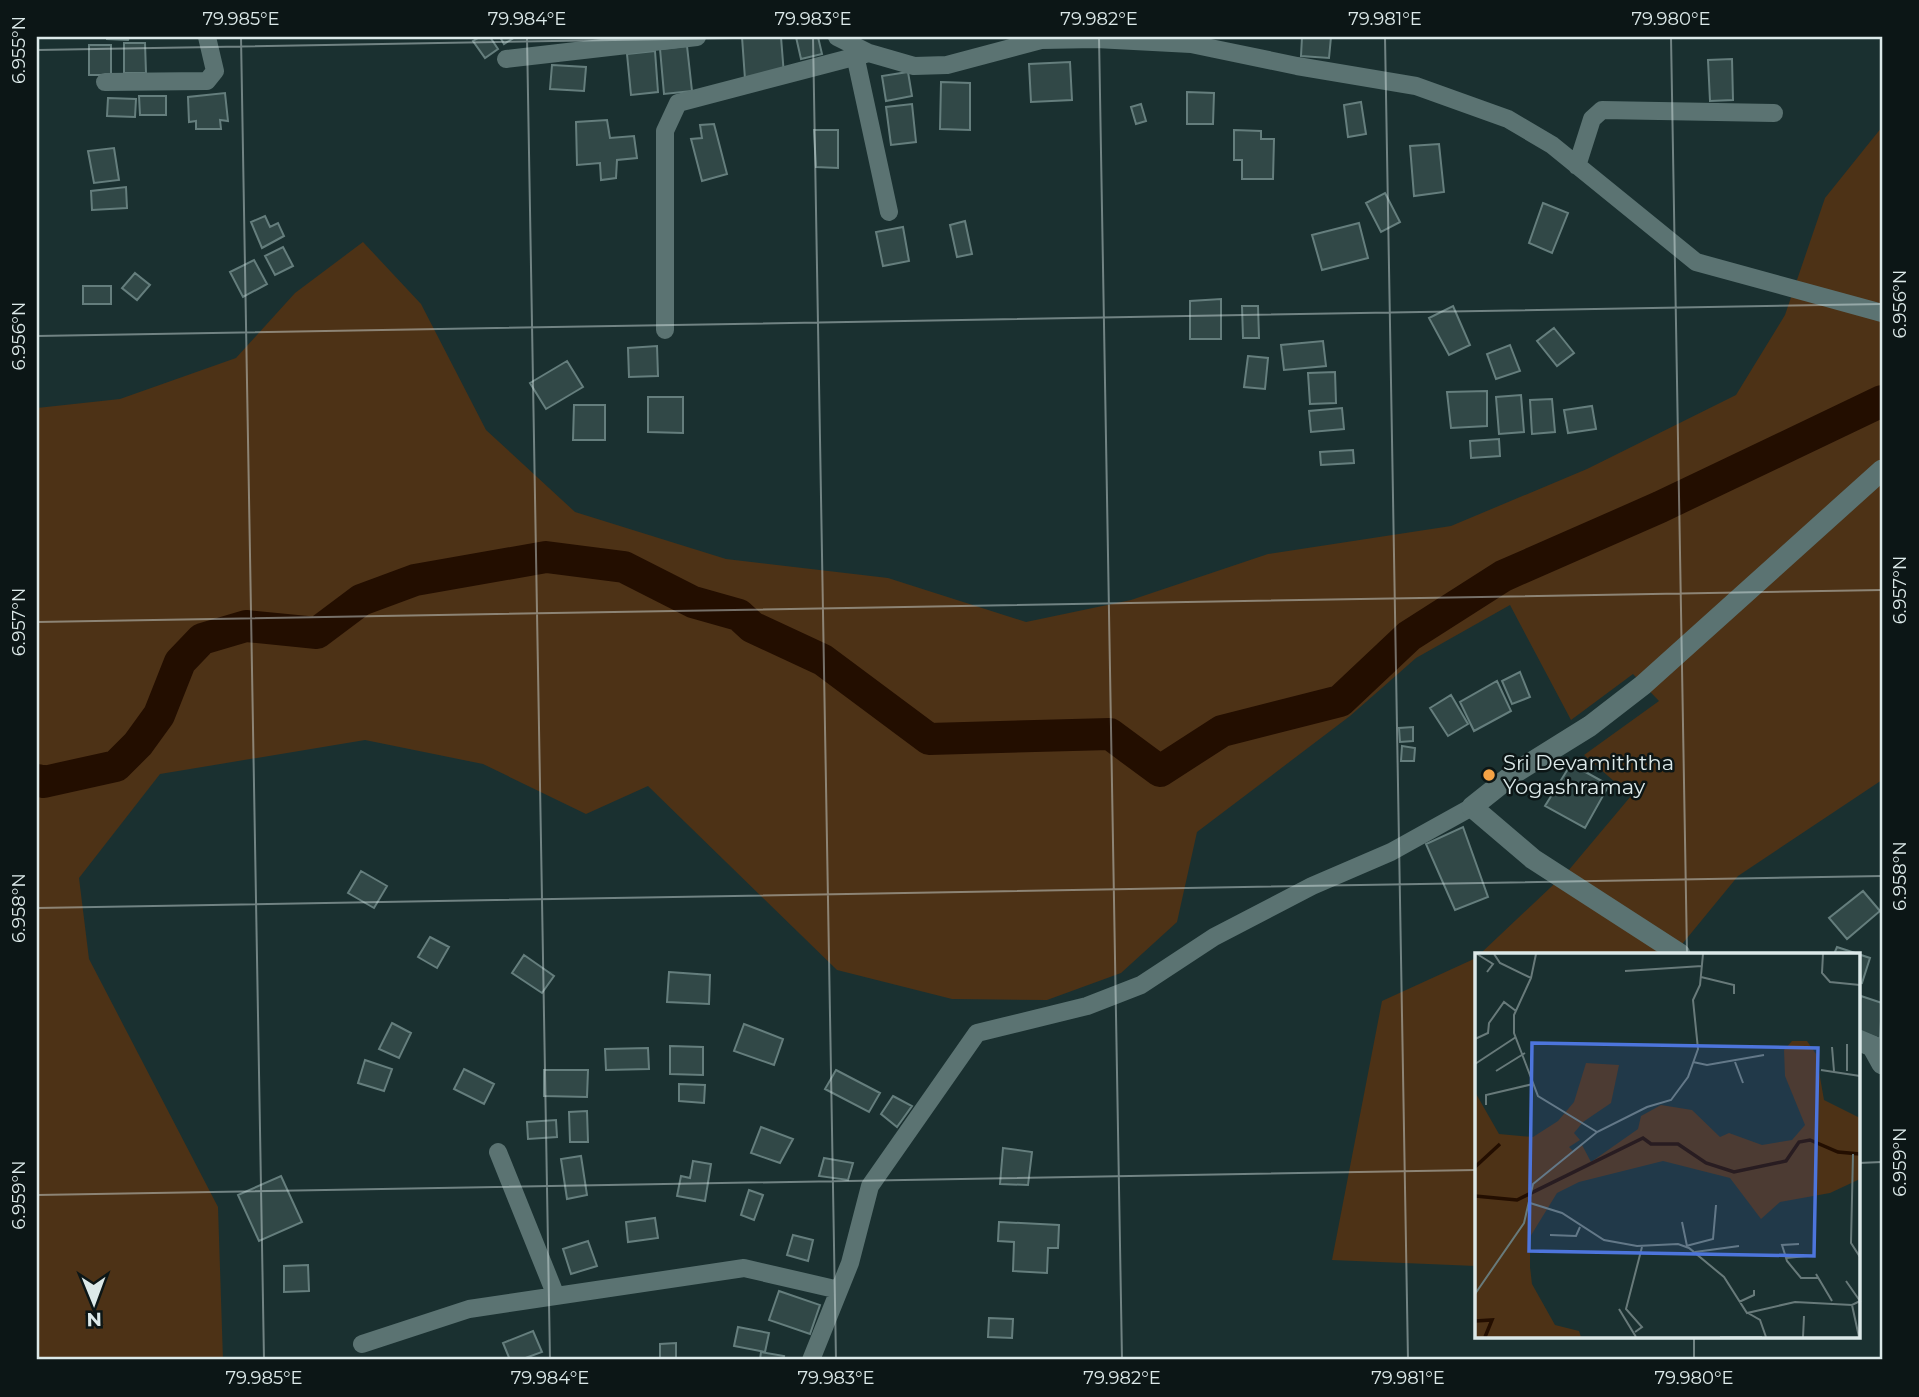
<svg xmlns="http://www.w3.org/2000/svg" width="1919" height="1397" font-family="Montserrat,sans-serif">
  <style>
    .green { fill: #4d3216 }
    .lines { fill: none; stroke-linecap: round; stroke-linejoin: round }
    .river { stroke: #230e00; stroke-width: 32 }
    .building { fill: #314847; stroke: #657e7d; stroke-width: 2 }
    .street { stroke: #5b7372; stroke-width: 18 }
    .secondary { stroke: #5b7372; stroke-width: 21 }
    .ticks { fill: none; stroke: #dce9e9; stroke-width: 2; stroke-opacity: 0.45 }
    .poi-dot { fill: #f5a345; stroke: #0c1616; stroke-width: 2.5 }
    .labels { text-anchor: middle; stroke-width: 5; stroke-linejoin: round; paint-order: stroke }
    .poi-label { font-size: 21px; fill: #dce9e9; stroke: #0c1616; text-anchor: start }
    .inset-river { fill: none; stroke: #230e00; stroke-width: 3.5 }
    .inset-road { fill: none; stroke: #687a7a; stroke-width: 2 }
    .view { fill: #4d75dc; fill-opacity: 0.15; stroke: #4d75dc; stroke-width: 3.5 }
    .inset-edge { fill: none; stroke: #dce9e9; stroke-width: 3.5 }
    .neatline { fill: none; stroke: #dce9e9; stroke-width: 2.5 }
    .ticks-label { font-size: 18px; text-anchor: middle; fill: #dce9e9 }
  </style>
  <rect width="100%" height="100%" fill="#1a3030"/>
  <path class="green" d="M1882,127v653l-144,96 -64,78h-194l88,-83 63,-75 -47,-41 75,-54 -26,-27 -62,46 -61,-115 -94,53 -66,58 -153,116 -20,90 -56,51 -74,27 -95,-1 -115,-29 -189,-184 -62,28 -103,-50 -118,-24 -205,34 -81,104 10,81 129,248 5,153h-186v-952l83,-9 116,-41 59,-65 68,-51 58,62 65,126 89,82 151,47 162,19 138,44 105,-22 137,-46 183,-28 136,-57 149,-74 49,-80 40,-117z
    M1476,958v308l-144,-6 50,-259z"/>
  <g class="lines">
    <path class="river" d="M37,780l7,2 72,-16 22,-22 21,-29 21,-53 22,-23 44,-13 71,7 44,-33 54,-20 131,-23 78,10 69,35 46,13 13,12 71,33 106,79 181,-5 50,37 62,-40 118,-30 69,-65 94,-60 157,-69 222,-106"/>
  </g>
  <path class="building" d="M107,37h22l-1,3 -21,-1z
    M480,37h10l8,12 -13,9 -12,-17z
    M500,37h15l-11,7z
    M742,37h39l3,38 -39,4z
    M796,37h22l4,17 -21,5z
    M1302,37h29l-2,21 -28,-2z
    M124,43h21l1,30h-22z
    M89,45h22v30h-22z
    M687,46l5,45 -28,3 -4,-45z
    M655,51l3,41 -27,3 -4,-41z
    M1732,59l1,41 -23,1 -2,-41z
    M1070,62l2,38 -41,2 -2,-38z
    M552,65l34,2 -2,24 -34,-2z
    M908,72l4,24 -26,5 -4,-25z
    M941,82l29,1v47l-30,-1z
    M1187,92l27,1 -1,31h-26z
    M225,93l3,28 -8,-1 1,9h-25v-8l-7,1 -1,-25z
    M139,96h27v19h-26z
    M108,98l28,1 -1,18 -28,-1z
    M1361,102l5,32 -18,3 -4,-32z
    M912,104l4,38 -25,3 -5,-38z
    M1141,104l5,17 -10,3 -5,-17z
    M607,120l3,18 24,-2 3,22 -20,2 -1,18 -15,2 -1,-17 -23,2 -1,-43z
    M714,124l13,50 -25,7 -11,-42 11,-1 -2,-13z
    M814,130h24v38l-22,-1z
    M1234,130l27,1v8h13l-1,40h-31v-19h-8z
    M1439,144l5,48 -30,4 -4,-50z
    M114,148l5,32 -25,3 -6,-32z
    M126,187l1,21 -35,2 -1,-19z
    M1385,193l15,29 -19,10 -15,-29z
    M1543,203l25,10 -16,40 -23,-10z
    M265,216l5,11 8,-4 6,13 -22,12 -11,-26z
    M965,221l7,33 -15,3 -7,-32z
    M1359,223l9,35 -46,12 -10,-35z
    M903,227l6,34 -26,5 -7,-34z
    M283,247l10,19 -18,9 -10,-19z
    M254,260l13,24 -24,13 -13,-25z
    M135,273l15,12 -13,15 -15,-12z
    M83,286h28v18h-28z
    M1221,299v40h-31v-38z
    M1242,306h16l1,32h-16z
    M1453,306l17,39 -21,10 -20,-37z
    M1554,328l20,25 -17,13 -20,-25z
    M1323,341l3,25 -42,4 -3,-25z
    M1510,345l10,26 -24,8 -9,-25z
    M657,346l1,30 -29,1 -1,-29z
    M1248,356l20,2 -3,31 -21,-2z
    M567,361l16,26 -37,22 -16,-26z
    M1335,372l1,31 -26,1 -2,-31z
    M1487,391v35l-36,2 -4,-36z
    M1521,395l3,37 -25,2 -3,-37z
    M648,397h35v36l-35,-1z
    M1552,399l3,33 -23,2 -2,-34z
    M574,405h31v35h-32z
    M1592,406l4,23 -28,4 -4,-23z
    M1342,408l2,21 -33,3 -2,-21z
    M1499,439l1,17 -29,2 -1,-17z
    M1353,450l1,13 -33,2 -1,-13z
    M1520,672l10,25 -18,7 -10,-23z
    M1497,681l14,30 -37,20 -14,-29z
    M1451,695l17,29 -20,12 -18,-28z
    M1413,727v14l-13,1 -1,-14z
    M1402,746l13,2 -1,13h-13z
    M1571,764l38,21 -24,43 -40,-22z
    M1463,827l25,70 -33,13 -29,-66z
    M361,871l26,15 -13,22 -26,-15z
    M1863,891l17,20 -33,28 -18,-21z
    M430,937l19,10 -12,21 -19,-11z
    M1837,947l33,11 -8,25 -4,-1v-28h-24z
    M524,955l30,21 -12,17 -30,-20z
    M669,972l41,3 -1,29 -42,-2z
    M1861,996l21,7 -2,36 -22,-8v-24z
    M392,1023l19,10 -12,25 -20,-9z
    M744,1024l39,15 -9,26 -40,-14z
    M670,1046l33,1v28l-33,-1z
    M648,1048l1,21 -43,1 -1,-21z
    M365,1060l27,9 -8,22 -26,-8z
    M464,1069l30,15 -10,20 -30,-15z
    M544,1070h44l-1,27 -43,-1z
    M836,1070l44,23 -11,19 -44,-23z
    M679,1084l26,1 -1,18 -25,-2z
    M893,1096l19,10 -15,21 -16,-13z
    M587,1111l1,31h-18l-1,-30z
    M556,1120l1,17 -29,2 -1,-17z
    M761,1127l32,12 -13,24 -29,-10z
    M1003,1148l29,4 -4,33 -28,-1z
    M581,1156l6,39 -20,4 -6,-40z
    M824,1158l29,5 -5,17 -29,-4z
    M693,1161l18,3 -6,37 -28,-5 4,-20 9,2z
    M281,1176l21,46 -43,19 -21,-46z
    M749,1190l14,5 -9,25 -13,-5z
    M655,1218l3,20 -30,4 -2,-20z
    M999,1222l60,3 -1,23h-10l-1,25 -34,-2 1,-29 -16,-1z
    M793,1235l20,5 -5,21 -21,-6z
    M588,1241l9,25 -26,8 -8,-25z
    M308,1265l1,26 -25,1v-26z
    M779,1291l41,14 -10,29 -41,-14z
    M989,1318l24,1 -1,19 -24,-1z
    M738,1327l31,6 -4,19 -31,-6z
    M533,1331l9,21 -22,8h-10l-7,-17z
    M676,1343v17h-16v-16z
    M761,1352l23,4 -1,4h-23z"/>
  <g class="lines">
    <path class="street" d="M837,37l32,16 45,13 33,-1 94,-25 55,-1 95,5 106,22 119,20 92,33 44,26 144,117 186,51
      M855,55l34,157
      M506,59l191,-22
      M105,82l102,-1 8,-10 -8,-34
      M1577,166l15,-47 10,-9 172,3
      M665,330v-199l13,-28 191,-50
      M498,1152l58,144
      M362,1344l107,-35 275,-41 95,22
      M811,1360l39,-97 20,-77 107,-153 110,-27 54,-21 73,-48 98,-51 79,-34 81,-45"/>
    <path class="secondary" d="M1680,954l-147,-95 -61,-52 44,-35 74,-46 53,-41 239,-215
      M1858,1040l14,6 10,18"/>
  </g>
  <path class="ticks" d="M241,37l23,1323M527,37l23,1323M813,37l23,1323M1099,37l23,1323M1385,37l23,1323M1671,37l16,917M37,50l753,-13M37,336l1845,-32M37,622l1845,-32M37,908l1845,-32M1858,1163l24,-1M37,1195l1439,-25M1694,1336v24"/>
  <circle class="poi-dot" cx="1489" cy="775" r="7"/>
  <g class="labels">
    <g class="poi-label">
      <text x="1503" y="770">Sri Devamiththa<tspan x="1503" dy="24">Yogashramay</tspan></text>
    </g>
  </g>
  <g transform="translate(1475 953)">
    <rect width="385" height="385" fill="#1a3030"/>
    <path d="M317,88h15l9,13 8,46 36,18v61l-30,14 -50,9 -19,17 -31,-41 -67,-17 -84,21 -22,11 -27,44v30l2,17 23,41 24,6 2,6h-106v-245l24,42 34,3 25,-16 16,-19 12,-39 33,2 -8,38 -28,19 -9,11 6,7 -11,7 4,4 9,-6 9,17 47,-33 3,-13 20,-11 31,5 28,27 9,-4 33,12 30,-5 13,-15 -20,-49 -1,-26z" fill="#4d3216"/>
    <path class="inset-river" d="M0,214l25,-23M0,243l42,4 126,-62 8,6h27l28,19 28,9 52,-11 13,-19 11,-2 28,12 22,2M0,368l17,-1 -7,17"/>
    <path class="inset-road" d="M2,1l16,10 -6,8M19,1l6,9 31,15M61,1l-5,24 -17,37v18l24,63 59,36M348,1l-1,19 8,9 30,3M150,18l77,-5M226,24l33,8v9M0,86l13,-6 1,-10 15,-21 12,9M357,94l2,24M218,109l14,3 57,-10M260,109l8,21M0,111l41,-27M346,117l39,6M21,118l29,-18M372,118v-27M11,152v-10l47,-11M378,201l-2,89 9,14M55,250l32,10 42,27 33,6 41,-2 11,4 35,29 23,36 48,-11 57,3 8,-4 -14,-20M207,269l5,24M75,282l26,1 4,-9M324,291l-17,1 5,16 14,17h17M211,293l27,-7 3,-34M220,299l44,-6M311,305l21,-2M341,321l16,27M0,341l49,-71 9,-39 64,-52 50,-25 24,-7 17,-23 10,-28 -5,-49 7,-15 3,-31M264,349l15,-7v-5M377,352l7,32M144,356l17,28M273,360l12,7 6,17M160,379l7,-5 -16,-18 16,-62M245,384h42M328,384l1,-21"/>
    <path class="view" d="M57,90l286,5 -4,208 -285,-5z"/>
    <rect width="385" height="385" class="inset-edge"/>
  </g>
  <rect width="1919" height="1397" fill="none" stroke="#0c1616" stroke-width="77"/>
  <g transform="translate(94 1303) rotate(179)" stroke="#0c1616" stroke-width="5" paint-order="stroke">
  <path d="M0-5L12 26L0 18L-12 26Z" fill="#dce9e9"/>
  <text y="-10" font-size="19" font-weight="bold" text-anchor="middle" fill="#dce9e9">N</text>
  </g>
  <rect x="38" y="38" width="1843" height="1320" class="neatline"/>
  <g class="ticks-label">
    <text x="241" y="25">79.985°E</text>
    <text x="527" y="25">79.984°E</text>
    <text x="813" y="25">79.983°E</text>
    <text x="1099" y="25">79.982°E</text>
    <text x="1385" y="25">79.981°E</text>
    <text x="1671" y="25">79.980°E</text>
    <text transform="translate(19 50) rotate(-90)" y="6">6.955°N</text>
    <text transform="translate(1900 304) rotate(-90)" y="6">6.956°N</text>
    <text transform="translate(19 336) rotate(-90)" y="6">6.956°N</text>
    <text transform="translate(1900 590) rotate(-90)" y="6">6.957°N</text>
    <text transform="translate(19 622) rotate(-90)" y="6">6.957°N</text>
    <text transform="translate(1900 876) rotate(-90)" y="6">6.958°N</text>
    <text transform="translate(19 908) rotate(-90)" y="6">6.958°N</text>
    <text transform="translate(1900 1162) rotate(-90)" y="6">6.959°N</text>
    <text transform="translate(19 1195) rotate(-90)" y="6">6.959°N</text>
    <text x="264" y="1384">79.985°E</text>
    <text x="550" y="1384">79.984°E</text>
    <text x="836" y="1384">79.983°E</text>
    <text x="1122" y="1384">79.982°E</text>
    <text x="1408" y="1384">79.981°E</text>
    <text x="1694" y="1384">79.980°E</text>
  </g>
</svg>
